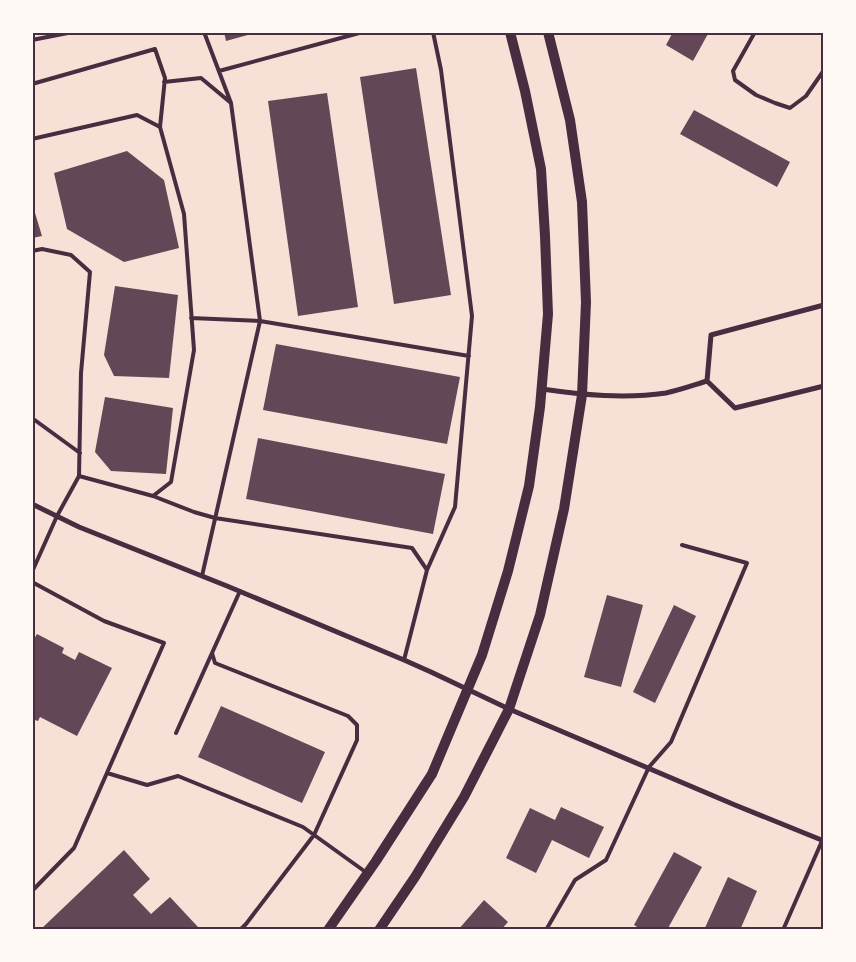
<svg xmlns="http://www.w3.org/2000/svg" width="856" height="962" font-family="'Nunito Sans',sans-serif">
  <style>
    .building { fill: #644757 }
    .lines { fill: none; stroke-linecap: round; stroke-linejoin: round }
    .service { stroke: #4a2c40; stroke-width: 4 }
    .minor { stroke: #4a2c40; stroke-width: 5 }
    .secondary { stroke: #4a2c40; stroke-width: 10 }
    .neatline { fill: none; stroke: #4a2c40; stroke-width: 2 }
  </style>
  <rect width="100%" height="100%" fill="#f7e1d7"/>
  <path class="building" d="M224,32h30l1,1 -29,8z
    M673,32h36l-16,29 -27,-16z
    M416,68l35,227 -57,9 -34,-227z
    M327,93l31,214 -60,9 -30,-215z
    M694,110l96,52 -13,25 -97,-53z
    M127,151l37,29 15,68 -55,14 -57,-33 -13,-56z
    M32,203l10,33 -10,2z
    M115,286l63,9 -9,83 -55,-2 -10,-21z
    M276,344l184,33 -13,67 -184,-34z
    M105,397l68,11 -7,66 -55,-3 -16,-19z
    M258,438l187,36 -12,60 -187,-35z
    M607,595l36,10 -22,82 -37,-10z
    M674,605l22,11 -41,87 -22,-11z
    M37,634l27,14 -2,5 13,7 4,-8 33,16 -35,68 -37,-19 -2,4 -6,-2v-77z
    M221,706l104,46 -23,51 -104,-46z
    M561,807l43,20 -15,31 -37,-18 -16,33 -30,-15 24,-50 25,12z
    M124,850l26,29 -17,16 18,19 19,-17 28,30 -2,3h-156z
    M674,852l28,15 -35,63h-25l-8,-5z
    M728,877l29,14 -17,39h-36z
    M484,900l24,22 -7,8h-43z"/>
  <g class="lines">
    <path class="service" d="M204,32l27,71
      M755,32l-22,39 2,9 21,15 19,8 15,5 16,-12 18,-26
      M32,40l41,-8
      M219,71l144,-39
      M164,82l37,-4 30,25 29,218 -58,255
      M32,84l123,-35 10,29 -5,49
      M32,139l105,-24 23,12 24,87 10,136 -23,132 -18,14 -74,-20 -22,40 -25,56
      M32,251l10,-2 29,6 19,17 -9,101 -2,103
      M191,318l69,3 209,35
      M32,418l48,35
      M153,496l41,16 21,6 197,30 15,22 -23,90
      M427,570l28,-63 17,-191 -31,-246 -8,-38
      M32,582l72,39 60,22 -90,205 -42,43
      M240,591l-28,62 3,10 133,53 9,9v15l-43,95 -68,89 -6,6
      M176,733l36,-80
      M107,773l40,12 31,-9 125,51 64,46
      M546,930l29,-50 31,-20 43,-93 22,-25 76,-179 -65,-18
      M783,930l39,-89"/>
    <path class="minor" d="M824,305l-113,30 -4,46 28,27 89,-22
      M542,389c41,6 83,10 124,4 14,-3 28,-8 41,-12
      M32,504l47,23 148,59 177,74 27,12 78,37 226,96 89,36"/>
    <path class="secondary" d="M328,930l48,-69 56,-87 50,-119 26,-84 21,-85 11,-79 8,-93 -3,-78 -4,-67 -16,-78 -15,-59
      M379,930l36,-53 49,-80 45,-88 31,-94 24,-106 18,-114 4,-93 -4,-100 -12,-82 -22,-88"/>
  </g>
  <rect width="856" height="962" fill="none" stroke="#fffaf5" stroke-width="68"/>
  <rect x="34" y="34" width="788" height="894" class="neatline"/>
</svg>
